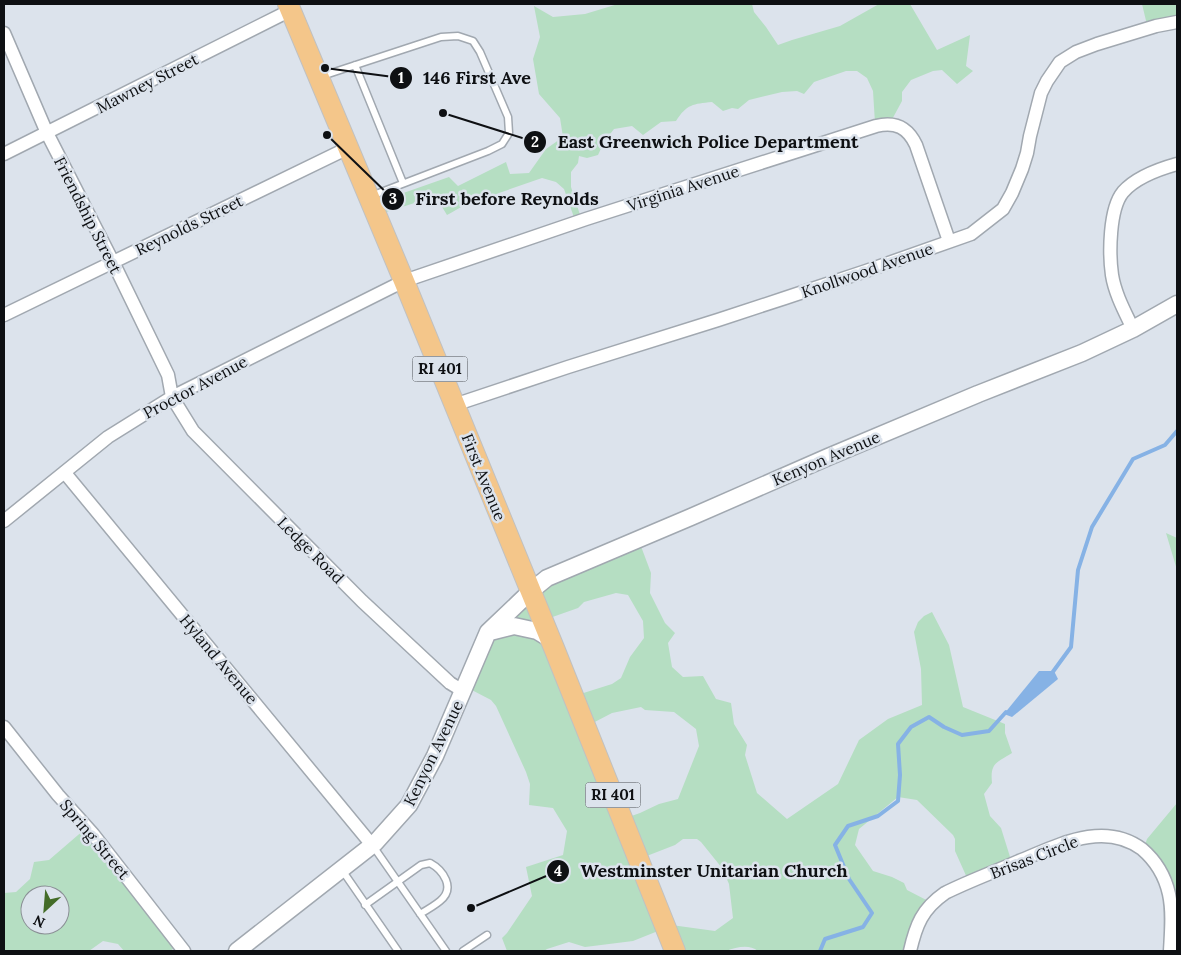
<svg xmlns="http://www.w3.org/2000/svg" width="1181" height="955" font-family="Lora,serif">
  <style>
    .green { fill: #b5dec2; fill-rule: evenodd }
    .water { fill: #86b2e5 }
    .lines { fill: none; stroke-linecap: round; stroke-linejoin: round }
    .stream { stroke: #86b2e5; stroke-width: 4 }
    .service-casing { stroke: #a1a8b0; stroke-width: 9 }
    .minor-casing { stroke: #a1a8b0; stroke-width: 15 }
    .tertiary-casing { stroke: #a1a8b0; stroke-width: 19 }
    .primary-casing { stroke: #c0c1c2; stroke-width: 22 }
    .service { stroke: #fff; stroke-width: 6 }
    .minor { stroke: #fff; stroke-width: 12 }
    .tertiary { stroke: #fff; stroke-width: 16 }
    .primary { stroke: #f4c68a; stroke-width: 20 }
    .labels { text-anchor: middle; stroke-width: 5; stroke-linejoin: round; paint-order: stroke }
    .shield { fill: #dce3ec; stroke: #4c4f54; stroke-width: 1 }
    .shield-label { font-size: 15px; font-weight: bold; fill: #0e1013 }
    .street-label { font-size: 16px; fill: #0e1013; stroke: #dce3ec }
    .leader { fill: none; stroke: #0e1013; stroke-width: 2 }
    .callout-dot { fill: #0e1013; stroke: #dce3ec; stroke-width: 2 }
    .mark-label { font-size: 15px; text-anchor: middle; font-weight: bold; fill: #fff }
    .callout-label { font-size: 18px; text-anchor: middle; font-weight: bold; fill: #0e1013; stroke: #dce3ec; stroke-width: 5; stroke-linejoin: round; paint-order: stroke }
  </style>
  <rect width="100%" height="100%" fill="#dce3ec"/>
  <path class="green" d="M618,4h134l2,8 12,15 12,18 14,-5 48,-14 39,-22h31l27,46 33,-15 -4,31 7,5 -16,13 -15,-14 -9,1 -22,9 -9,12v9l-13,24 -14,-2 -2,-32 -6,-13 -10,-7h-11l-32,11 -10,12 -7,-3 -15,1 -33,8 -11,9 -6,-1 -9,3 -11,-9c-19,2 -25,2 -36,19l-15,1 -18,13 -11,-9 -18,3 -10,13 -6,13 -11,3 -8,-2 -1,7 -7,9v15l11,34 -6,2 -12,-34 -8,-7 -14,-4 -43,15 -12,9c-18,-2 -25,5 -40,13l-8,-13 -12,-3 -50,16 -5,-11 77,-27 9,9 48,-24 4,12 19,-1 17,-24 17,-12 -3,-19 -21,-24 -6,-35 7,-22 -6,-31 19,11 32,-3z
    M1142,4h35v20l-29,5z
    M1166,533l11,5v32z
    M639,541l12,32 -1,20 15,30 10,10 -7,10 4,24 11,10 20,-1 13,23 15,4 3,21 13,21 -2,10 12,38 30,26 51,-35 21,-44 29,-21 34,-14 -1,-36 -7,-37 4,-10 6,-6 8,-4 17,33 14,62 42,17v9l7,20c-16,10 -22,10 -20,30l-8,11 6,22 11,12 10,32 -43,20 -13,-29v-12l-2,-4 -36,-35 -19,-3 -39,32 -4,16 18,26 19,6 12,6 3,7 27,14 -17,38v9h-159c-9,-7 -21,-4 -32,0h-50l-13,-22 -30,12 -48,6 -16,-5 -22,7 -3,2h-37l-5,-13 5,-5 25,-37 -6,-29 37,-12 4,-24 -14,-23 -24,-3 1,-21 -4,-12 -30,-66 -5,-6 -25,-13 28,-56 40,-41zM616,593l12,2 15,26 1,17 -14,19 -9,21 -9,6 -38,12 -30,-76 34,-12 6,-6zM641,707l4,3 29,2 22,17 3,17 -21,53 -19,5 -19,9 -17,6 -34,-94 23,-12zM683,839h14l4,3 21,26 7,16 4,34 -18,13 -51,-7 -25,-65 36,-14z
    M1177,803v148h-2l1,-39 -31,-67 2,-6z
    M85,829l94,116 -9,6h-46l-6,-7 -15,-3 -14,10h-85v-58l12,-1 14,-13 4,-17 15,-2zM30,895h30v30h-30z"/>
  <path class="water" d="M1039,671h15l4,8 -46,38 -8,-3z"/>
  <g class="lines">
    <path class="stream" d="M1052,673l19,-26 7,-77 14,-43 41,-68 32,-14 12,-14
      M820,951l5,-12 38,-12 9,-14 -23,-34 -14,-34 13,-19 30,-10 20,-15 2,-26 -2,-31 13,-17 18,-10 15,10 18,8 27,-4 17,-19"/>
    <g class="service-casing">
      <path id="service" d="M355,65l48,118
        M322,76l119,-39 17,-1 15,5 7,11 28,65 1,16 -7,11 -14,7 -117,45
        M373,846l73,105
        M342,870l56,81
        M365,905l56,-40 9,-2c13,7 26,25 10,38 -6,5 -13,9 -20,13
        M463,951l24,-16"/>
    </g>
    <g class="minor-casing">
      <path id="minor" d="M4,33l43,100 66,129 55,113 4,22 21,34 169,170 88,82 13,8
        M4,154l287,-144
        M4,315l344,-167
        M1133,329c-8,-17 -18,-35 -21,-54 -3,-21 -3,-66 11,-83 13,-15 36,-23 54,-28
        M454,405l114,-38 150,-47 67,-22 81,-27 105,-37 32,-25 9,-16 10,-24 5,-16 3,-17 11,-43 6,-12 13,-19 16,-10 21,-8 59,-18 21,-4
        M65,473l307,372
        M4,521l104,-84 64,-40 232,-116 182,-62 290,-93c20,-5 32,2 40,19l33,96
        M4,727l54,68 35,39 91,117
        M910,951c6,-26 12,-42 35,-58 24,-12 49,-21 74,-32 38,-15 84,-41 123,-12 14,12 23,27 27,45 4,18 2,38 1,57"/>
    </g>
    <g class="tertiary-casing">
      <path id="tertiary" d="M490,632l24,-6 23,5 13,8
        M237,951l138,-108 34,-38 26,-49 53,-124 43,-41 16,-13 144,-61 137,-60 150,-63 104,-41 51,-24 44,-25"/>
    </g>
    <g class="primary-casing">
      <path id="primary" d="M288,4l116,277 150,367 121,303"/>
    </g>
    <use href="#service" class="service"/>
    <use href="#minor" class="minor"/>
    <use href="#tertiary" class="tertiary"/>
    <use href="#primary" class="primary"/>
  </g>
  <g class="labels">
    <g class="shield">
      <rect x="412.5" y="356.5" width="55" height="25" rx="4"/>
      <rect x="585.5" y="782.5" width="55" height="25" rx="4"/>
    </g>
    <g class="shield-label">
      <text x="440" y="374">RI 401</text>
      <text x="613" y="800">RI 401</text>
    </g>
    <g class="street-label">
      <text transform="translate(147 83) rotate(-27)" y="6">Mawney Street</text>
      <text transform="translate(683 188) rotate(-18)" y="6">Virginia Avenue</text>
      <text transform="translate(88 215) rotate(63)" y="6">Friendship Street</text>
      <text transform="translate(189 225) rotate(-26)" y="6">Reynolds Street</text>
      <text transform="translate(867 270) rotate(-19)" y="6">Knollwood Avenue</text>
      <text transform="translate(195 387) rotate(-28)" y="6">Proctor Avenue</text>
      <text transform="translate(826 458) rotate(-23)" y="6">Kenyon Avenue</text>
      <text transform="translate(484 477) rotate(68)" y="6">First Avenue</text>
      <text transform="translate(311 550) rotate(45)" y="6">Ledge Road</text>
      <text transform="translate(219 659) rotate(50)" y="6">Hyland Avenue</text>
      <text transform="translate(433 753) rotate(-64)" y="6">Kenyon Avenue</text>
      <text transform="translate(95 839) rotate(50)" y="6">Spring Street</text>
      <text transform="translate(1034 857) rotate(-21)" y="6">Brisas Circle</text>
    </g>
  </g>
  <path class="leader" d="M325 68L401 78M443 113L535 142M327 135L393 199M471 908L558 871"/>
  <g class="callout-dot">
    <circle cx="325" cy="68" r="5"/>
    <circle cx="443" cy="113" r="5"/>
    <circle cx="327" cy="135" r="5"/>
    <circle cx="471" cy="908" r="5"/>
    <circle cx="401" cy="78" r="12"/>
    <circle cx="535" cy="142" r="12"/>
    <circle cx="393" cy="199" r="12"/>
    <circle cx="558" cy="871" r="12"/>
  </g>
  <g class="mark-label">
    <text x="401" y="83">1</text>
    <text x="535" y="147">2</text>
    <text x="393" y="204">3</text>
    <text x="558" y="876">4</text>
  </g>
  <g class="callout-label">
    <text x="477" y="84">146 First Ave</text>
    <text x="708" y="148">East Greenwich Police Department</text>
    <text x="507" y="205">First before Reynolds</text>
    <text x="714" y="877">Westminster Unitarian Church</text>
  </g>
  <rect width="1181" height="955" fill="none" stroke="#0e1013" stroke-width="10"/>
  <g transform="translate(45 910) rotate(206)"><circle r="24" fill="#dce3ec" stroke="#8a8f95"/>
  <path d="M0-4L9 19L0 12L-9 19Z" fill="#436c28"/>
  <text y="-8" font-size="14" font-weight="bold" text-anchor="middle" fill="#0e1013">N</text>
  </g>
</svg>
